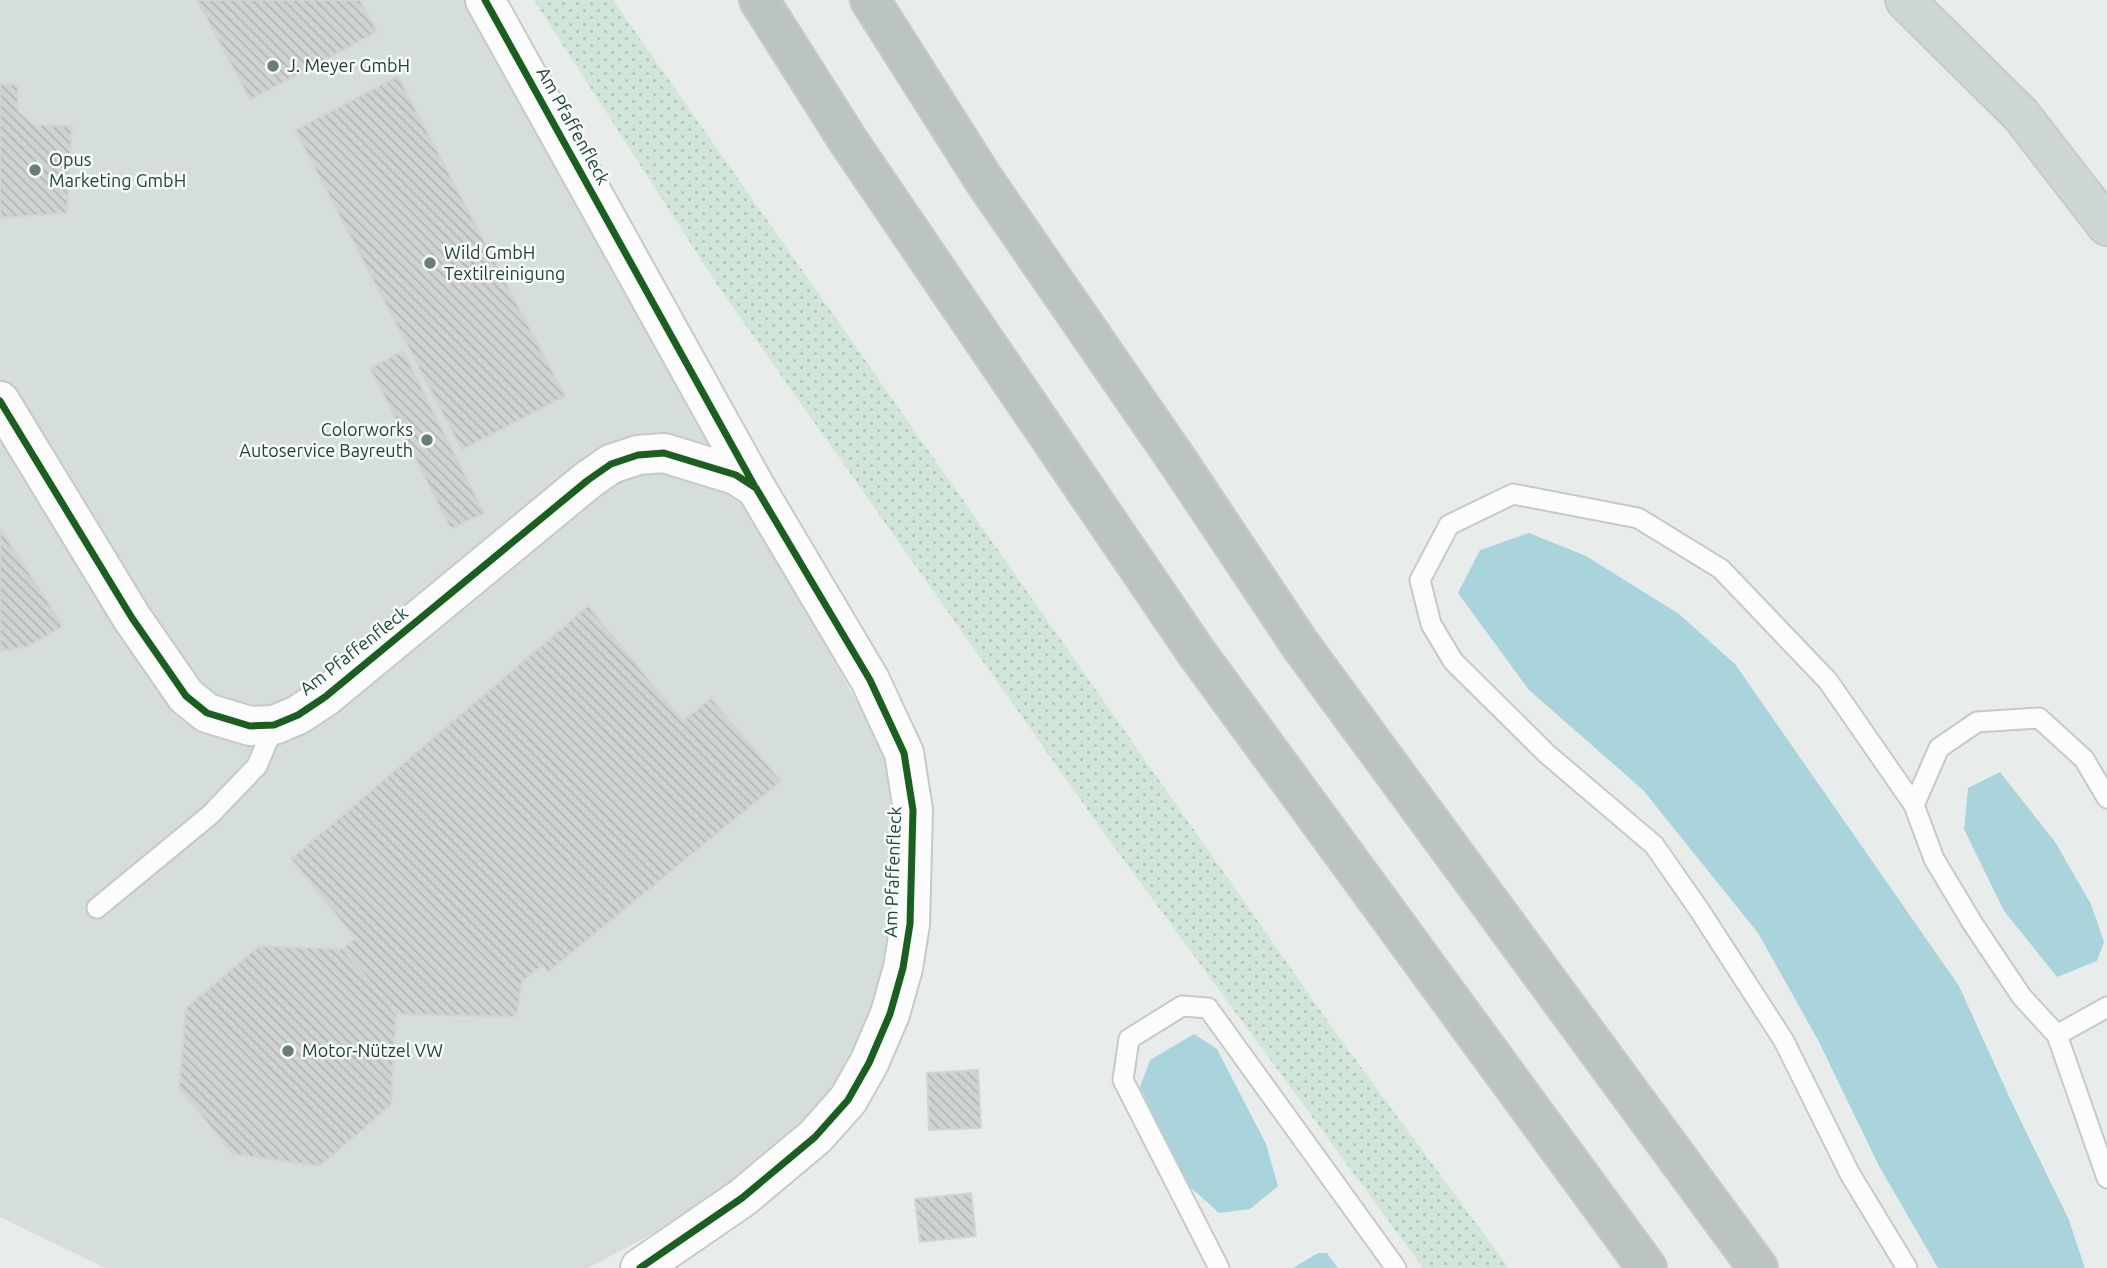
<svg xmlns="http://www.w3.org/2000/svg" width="2107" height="1268" font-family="Ubuntu,sans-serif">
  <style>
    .built { fill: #d6dedb }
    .grass { fill: url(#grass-dots) }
    .water { fill: #a9d4db }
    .building { fill: url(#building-back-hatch); stroke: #d1d6d4; stroke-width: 2 }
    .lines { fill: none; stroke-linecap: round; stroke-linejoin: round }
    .service-casing { stroke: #c5cac8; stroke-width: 23 }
    .minor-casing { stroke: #c5cac8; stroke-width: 42 }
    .primary-casing { stroke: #c3ccc9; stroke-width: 42 }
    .motorway-casing { stroke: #c3ccc9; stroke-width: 42 }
    .service { stroke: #fcfcfc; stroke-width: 19 }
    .minor { stroke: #fcfcfc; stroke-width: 38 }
    .primary { stroke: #cfd7d5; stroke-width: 38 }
    .motorway { stroke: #bcc4c2; stroke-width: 38 }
    .cycleway-casing { stroke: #f7fbf9; stroke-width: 11 }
    .cycleway { stroke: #1b5e20; stroke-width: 7 }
    .poi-dot { fill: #697e78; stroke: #f7fbf9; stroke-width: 2.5 }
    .labels { text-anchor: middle; stroke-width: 5; stroke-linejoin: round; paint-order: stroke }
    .poi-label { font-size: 18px; fill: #24423a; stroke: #f7fbf9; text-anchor: start }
    .street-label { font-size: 18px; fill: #24423a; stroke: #f7fbf9 }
  </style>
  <defs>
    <pattern id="grass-dots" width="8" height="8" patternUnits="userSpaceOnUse" patternTransform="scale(1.75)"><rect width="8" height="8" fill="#d1e6d8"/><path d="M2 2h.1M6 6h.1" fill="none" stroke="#b3c6ba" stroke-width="1.8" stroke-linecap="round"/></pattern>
    <pattern id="building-back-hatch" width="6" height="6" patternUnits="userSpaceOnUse" patternTransform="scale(1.75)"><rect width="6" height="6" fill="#cfd4d2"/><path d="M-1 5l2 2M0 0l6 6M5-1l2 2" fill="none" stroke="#b2b7b5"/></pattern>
  </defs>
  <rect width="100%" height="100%" fill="#e8edeb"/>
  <path class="built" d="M0,0h466l421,756 9,35 -4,132 -8,56 -20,51 -25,48 -52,64 -103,75 -96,51h-483l-105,-51z"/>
  <path class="grass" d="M534,0h79l728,1040 168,228h-86l-319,-435 -386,-547z"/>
  <path class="water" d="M1529,533l57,23 93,58 56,50 224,322 54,119 56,115 16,48h-147l-59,-102 -61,-126 -60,-107 -115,-143 -114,-100 -71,-97 22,-43z
    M2000,772l55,70 36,62 13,38 -7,19 -40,16 -53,-66 -40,-82 4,-41z
    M1194,1034l23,15 49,95 12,42 -28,23 -31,4 -33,-30 -46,-96 10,-27z
    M1318,1253h9l11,15h-45z"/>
  <path class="building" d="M197,0h163l17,32 -127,68z
    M398,76l167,320 -103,54 -167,-320z
    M0,84l18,1v26l16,14 38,1 -5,87 -67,5z
    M403,351l81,162 -33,16 -81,-161z
    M0,528l63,98 -36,21 -27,4z
    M588,606l95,115 28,-23 70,83 -233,191 -5,-7 -21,17 -6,35 -120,-3 -53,-65 12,-11 -64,-79z
    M259,946l84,3 53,65 -5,91 -71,61 -87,-12 -54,-66 7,-80z
    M978,1070l3,58 -52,2 -2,-57z
    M971,1193l5,43 -56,6 -5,-43z"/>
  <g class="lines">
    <g class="service-casing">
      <path id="service" d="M2107,798l-23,-39 -45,-41 -62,4 -38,26 -25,57 20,54 39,65 49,73 35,38 50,143
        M97,908l113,-93 47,-49 17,-41
        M2057,1035l50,-28
        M1219,1268l-96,-188 6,-41 53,-33 26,2 188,260
        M1907,1268l-57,-94 -66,-133 -84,-130 -46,-66 -107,-91 -94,-93 -22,-37 -11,-44 29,-55 64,-31 125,24 83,51 107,112 86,124"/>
    </g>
    <g class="minor-casing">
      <path id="minor" d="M485,0l271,488
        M0,401l132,217 54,78 21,17 43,13 24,-1 24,-10 27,-18 263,-217 23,-16 27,-9 26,-2 72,22 20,13 114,192 34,73 9,57 -3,114 -7,44 -13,46 -21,49 -21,37 -33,37 -73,61 -102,70"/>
    </g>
    <g class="primary-casing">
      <path id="primary" d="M1905,0l116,115 86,111"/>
    </g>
    <g class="motorway-casing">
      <path id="motorway" d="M759,0l90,142 347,510 451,616
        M870,0l114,180 193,280 122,183 459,625"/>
    </g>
    <use href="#service" class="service"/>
    <use href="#minor" class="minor"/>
    <use href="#primary" class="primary"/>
    <use href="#motorway" class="motorway"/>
    <g class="cycleway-casing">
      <path id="cycleway" d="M485,0l269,485
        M0,401l132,217 54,78 21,17 43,13 24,-1 24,-10 27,-18 263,-217 23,-16 27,-9 26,-2 72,22 20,13 114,192 34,73 9,57 -3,114 -7,44 -13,46 -21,49 -21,37 -33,37 -73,61 -102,70"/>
    </g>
    <use href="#cycleway" class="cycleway"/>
  </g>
  <g class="poi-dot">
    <circle cx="273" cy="66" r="7"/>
    <circle cx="35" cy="170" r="7"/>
    <circle cx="430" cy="263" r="7"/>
    <circle cx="427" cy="440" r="7"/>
    <circle cx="288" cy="1051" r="7"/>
  </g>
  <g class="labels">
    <g class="poi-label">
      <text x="287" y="72">J. Meyer GmbH</text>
      <text x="49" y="166">Opus<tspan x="49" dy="21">Marketing GmbH</tspan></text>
      <text x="444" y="259">Wild GmbH<tspan x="444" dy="21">Textilreinigung</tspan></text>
      <text x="413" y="436" text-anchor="end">Colorworks<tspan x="413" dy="21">Autoservice Bayreuth</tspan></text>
      <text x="302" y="1057">Motor-Nützel VW</text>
    </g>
    <g class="street-label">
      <text transform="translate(573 126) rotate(61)" y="6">Am Pfaffenfleck</text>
      <text transform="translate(354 651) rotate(-38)" y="6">Am Pfaffenfleck</text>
      <text transform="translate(893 872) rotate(-88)" y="6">Am Pfaffenfleck</text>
    </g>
  </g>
</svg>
